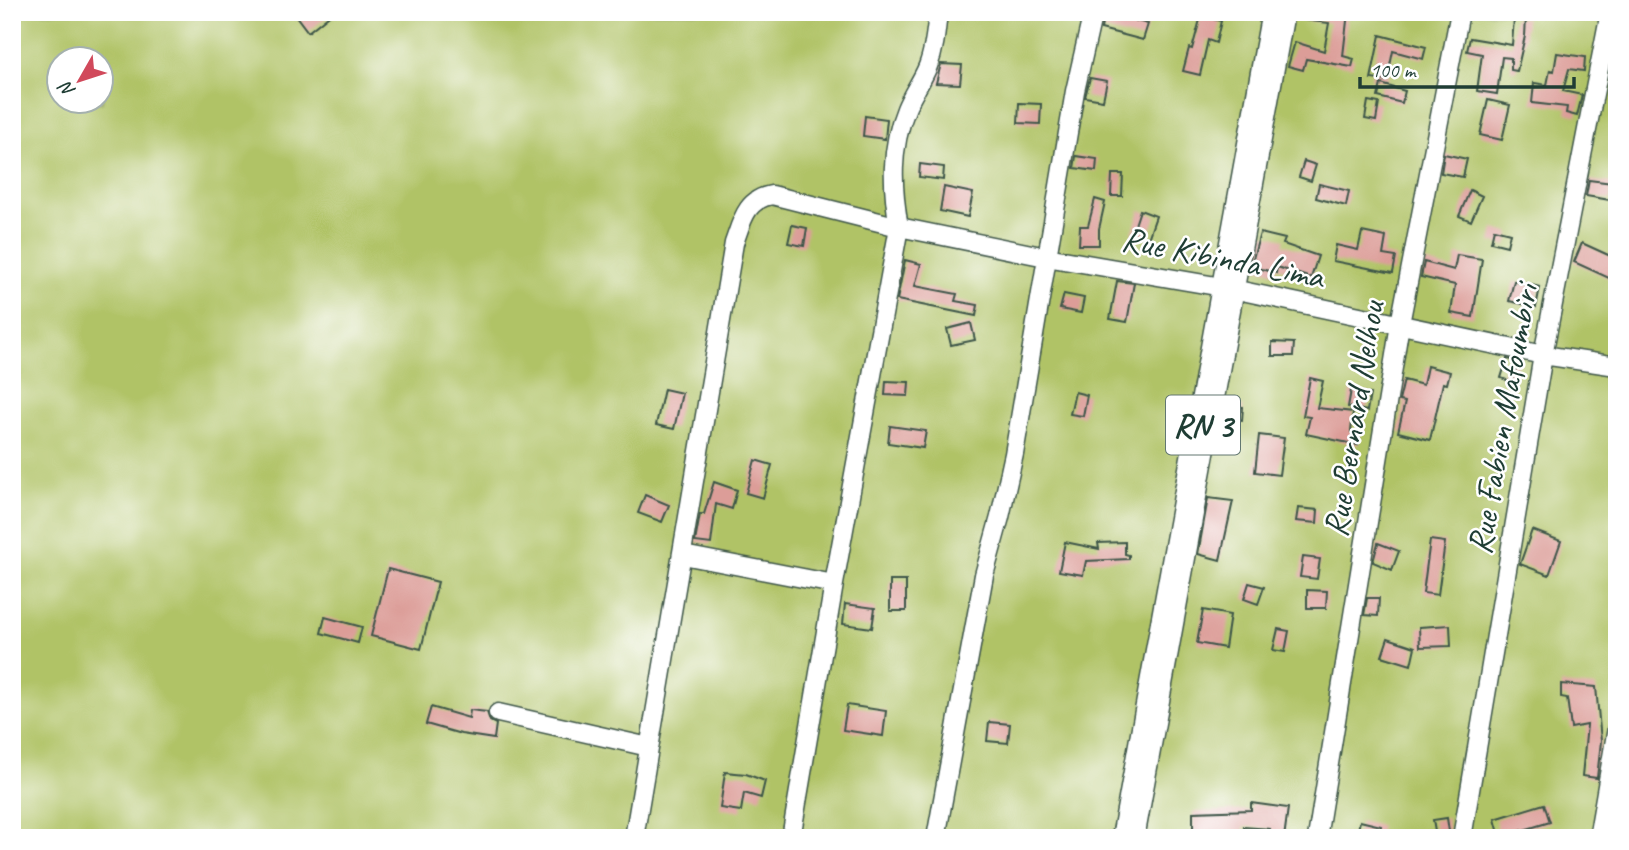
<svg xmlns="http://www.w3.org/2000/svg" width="1629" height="850" font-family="Caveat,sans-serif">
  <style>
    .green { fill: #b0c366; stroke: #68804d; stroke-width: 2; fill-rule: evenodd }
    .building { fill: #dc9d98 }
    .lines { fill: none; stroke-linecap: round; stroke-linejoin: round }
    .street-casing { stroke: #3e5548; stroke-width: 21 }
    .highway-casing { stroke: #3e5548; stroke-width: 35 }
    .street { stroke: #fff; stroke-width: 18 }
    .highway { stroke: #fff; stroke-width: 32 }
    .labels { text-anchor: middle; stroke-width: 5; stroke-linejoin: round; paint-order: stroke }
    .shield { fill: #fff; stroke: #627771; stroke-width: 2 }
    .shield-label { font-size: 33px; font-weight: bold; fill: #1f3d34 }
    .street-label { font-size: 35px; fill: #1f3d34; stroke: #fff }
  </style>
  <rect width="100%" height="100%" fill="#fff"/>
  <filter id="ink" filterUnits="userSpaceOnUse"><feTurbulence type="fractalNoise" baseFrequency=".0143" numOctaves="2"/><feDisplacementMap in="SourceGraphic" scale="14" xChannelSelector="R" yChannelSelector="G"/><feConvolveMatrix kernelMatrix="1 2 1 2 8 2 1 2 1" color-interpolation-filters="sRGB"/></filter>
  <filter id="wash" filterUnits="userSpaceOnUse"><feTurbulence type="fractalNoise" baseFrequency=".00686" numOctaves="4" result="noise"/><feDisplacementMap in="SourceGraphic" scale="28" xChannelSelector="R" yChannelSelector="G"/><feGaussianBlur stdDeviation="1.57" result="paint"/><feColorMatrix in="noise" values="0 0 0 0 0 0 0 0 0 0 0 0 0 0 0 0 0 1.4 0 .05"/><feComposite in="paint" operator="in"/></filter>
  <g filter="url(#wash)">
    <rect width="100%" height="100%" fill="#eeddba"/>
    <path class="green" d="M12,12h1605v826h-1605zM60,60h42v42h-42z"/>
    <g id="blocks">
      <path class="building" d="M293,12h40l-25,20z
        M1104,12l44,12 -5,16 -42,-11z
        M1304,12h44l-5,44 11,3 -2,8 -46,-8 -3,11 -15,-4 7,-24 29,9 5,-28 -25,-3z
        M1201,16l20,5 -5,22 -8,-3 -8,35 -17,-4 6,-23 3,1z
        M1514,18h12l-1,18 -8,35 -6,-1v-12l-9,-1 -5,37 -20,-3 5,-37 -15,-3 3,-13 42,7z
        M1380,35l46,12 -3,12 -30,-8 -6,30 -16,-2z
        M1557,53l28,4 -1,14 -15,-2 -6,22 19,4 -5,21 -11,-3 1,-6 -35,-4 2,-20 13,2 3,-15 4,1z
        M941,64l21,1 -2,19 -24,-1z
        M1090,78l17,3 -4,19 -18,-3z
        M1381,84l24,7 -3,12 -24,-6z
        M1488,100l22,5 -8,35 -22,-5z
        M1368,101l11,2 -3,18 -11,-2z
        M1019,103l22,1 -1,20 -22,-1z
        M865,116l22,3 -2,20 -22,-3z
        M1444,154l23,5 -4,18 -22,-4z
        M1076,156l21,3 -1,12 -22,-3z
        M1304,161l12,4 -5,16 -12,-4z
        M920,164l24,3 -1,13 -24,-3z
        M1112,174h11l-1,22h-11z
        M1589,180l24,3 -3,17 -24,-4z
        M1319,184l30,7 -3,15 -30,-8z
        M944,187l29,6 -5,24 -28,-6z
        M1470,190l12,6 -11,25 -12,-5z
        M1095,199l10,3 -6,27v16h-20l1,-19h8z
        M1140,210l16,6 -8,23 -16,-5z
        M792,225l15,3 -3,18 -16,-3z
        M1494,229l16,4 -3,13 -16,-4z
        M1362,232l24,5 -3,18 13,2 -3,16 -60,-12 3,-16 22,5z
        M1260,233l25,6 -2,5 35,12 -7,22 -34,-11 -1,6 -25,-7z
        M1582,243l35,16v6l-6,14 -37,-17z
        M1457,255l25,4 -9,58 -22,-4 4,-28 -34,-8 3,-15 30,8z
        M905,260l16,4 -6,22 42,8 -2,7 23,4 -2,11 -79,-16z
        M1117,281l17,2 -7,39 -17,-3z
        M1514,281l26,6 -4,20 -27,-6z
        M1064,294l20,4 -3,15 -21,-4z
        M971,323l4,17 -24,5 -4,-16z
        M1272,342l22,1 -1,13h-21z
        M1507,359l11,2 -6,21 -11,-4z
        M1427,366l23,6 -3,12 -4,-1 -13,57 -32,-8 7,-30 -6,-1 5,-21 19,5z
        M1310,378l13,3 -6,27 36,4 -2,20 9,2 -2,11 -52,-11 4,-17 -7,-1z
        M886,381l23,1 -1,14 -23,-1z
        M664,389l18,4 -8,36 -18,-4z
        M1351,390l19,4 -3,17 -19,-4z
        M1075,392l12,3 -4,21 -13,-2z
        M1225,406l18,1 -1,13 -19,-2z
        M890,426l36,5 -3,17 -35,-5z
        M1259,435l25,3 -5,37 -24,-3z
        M755,460l17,5 -9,33 -17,-5z
        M714,482l23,8 -5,19 -16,-5 -5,40 -16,-2 5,-28h4z
        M645,495l24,10 -7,17 -24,-9z
        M1208,498l25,3 -13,59 -22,-6z
        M1298,508l20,2 -1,13 -21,-2z
        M1532,530l29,11 -12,34 -29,-11z
        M1430,540l15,2 -7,53 -15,-2z
        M1065,542l34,7 -1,-6 27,-1v12l4,1v4l-43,2 -3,14 -24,-4z
        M1378,543l21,8 -7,19 -19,-8z
        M1303,557l17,2 -3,20 -17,-2z
        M388,569l50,13 -17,67 -50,-13z
        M890,581h16v30h-16z
        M1249,583l15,4 -6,17 -14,-5z
        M1307,590l20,1 -1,17h-19z
        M1367,598h12l-1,18 -14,-1z
        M845,604l30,4 -3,20 -29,-4z
        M1203,610l27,5 -5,33 -28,-5z
        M325,617l37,10 -4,16 -37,-10z
        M1450,625l1,21 -31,1 -1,-20z
        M1278,629l11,2 -4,21 -12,-2z
        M1388,638l27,9 -4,18 -29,-9z
        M1561,684l35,3 5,54 -4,37 -15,-2 5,-51 -16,3 -4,-30 -6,-1z
        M847,705l39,6 -3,25 -40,-6z
        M431,707l38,11 1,-8 17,2 3,9 6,3 -2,15 -33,-5 -35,-10z
        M989,722l21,2 -2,19 -21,-2z
        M725,772l21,2 19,7 -4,17 -17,-5 -3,18 -21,-3z
        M1251,803l37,5 -4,30h-15l1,-9 -26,-2v11h-11v-5h-40v-21l58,-2z
        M1544,804l6,18 -50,15 -5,-18z
        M1447,818l3,20h-14l-3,-18z
        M1360,821l21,5 -3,12h-22z"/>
    </g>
  </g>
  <g filter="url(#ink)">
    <use href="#blocks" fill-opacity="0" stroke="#3e5548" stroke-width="2"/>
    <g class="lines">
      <g class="street-casing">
        <path id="street" d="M683,555l151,29
          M498,713l151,34
          M634,838l100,-595c8,-22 12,-44 38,-48l127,32 147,30 182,31 315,67 74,11
          M791,838l43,-254 65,-357c-7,-39 -9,-79 7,-118 6,-15 16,-28 22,-43 7,-18 8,-36 10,-54
          M936,838l48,-263 16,-58 14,-63 61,-363 18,-79
          M1317,838l83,-514 60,-312
          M1462,838l81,-483 67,-343
          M1598,838l19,-110"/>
      </g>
      <g class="highway-casing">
        <path id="highway" d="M1128,838l150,-826"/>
      </g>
      <use href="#street" class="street"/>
      <use href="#highway" class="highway"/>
    </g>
  </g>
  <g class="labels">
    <rect class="shield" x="1166" y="395.5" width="74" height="59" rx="5"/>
    <g class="shield-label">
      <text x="1203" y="437">RN 3</text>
    </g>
    <g class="street-label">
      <text transform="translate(1223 257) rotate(11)" y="12">Rue Kibinda Lima</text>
      <text transform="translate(1353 419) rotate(-81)" y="12">Rue Bernard Nelhou</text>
      <text transform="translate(1502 419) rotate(-80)" y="12">Rue Fabien Mafoumbiri</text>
    </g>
  </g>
  <rect width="1629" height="850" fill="none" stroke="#fff" stroke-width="42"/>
  <g transform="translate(80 80) rotate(231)"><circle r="33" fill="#ffffff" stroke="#a5b1ae" stroke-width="2"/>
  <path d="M0-5L12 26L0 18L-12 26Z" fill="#d1495b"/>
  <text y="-10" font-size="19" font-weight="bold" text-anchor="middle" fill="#1f3d34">N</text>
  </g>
  <path d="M1360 77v10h214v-10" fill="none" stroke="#1f3d34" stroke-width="3.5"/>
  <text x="1370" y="77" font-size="21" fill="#1f3d34" stroke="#ffffff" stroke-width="5" paint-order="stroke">100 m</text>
</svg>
